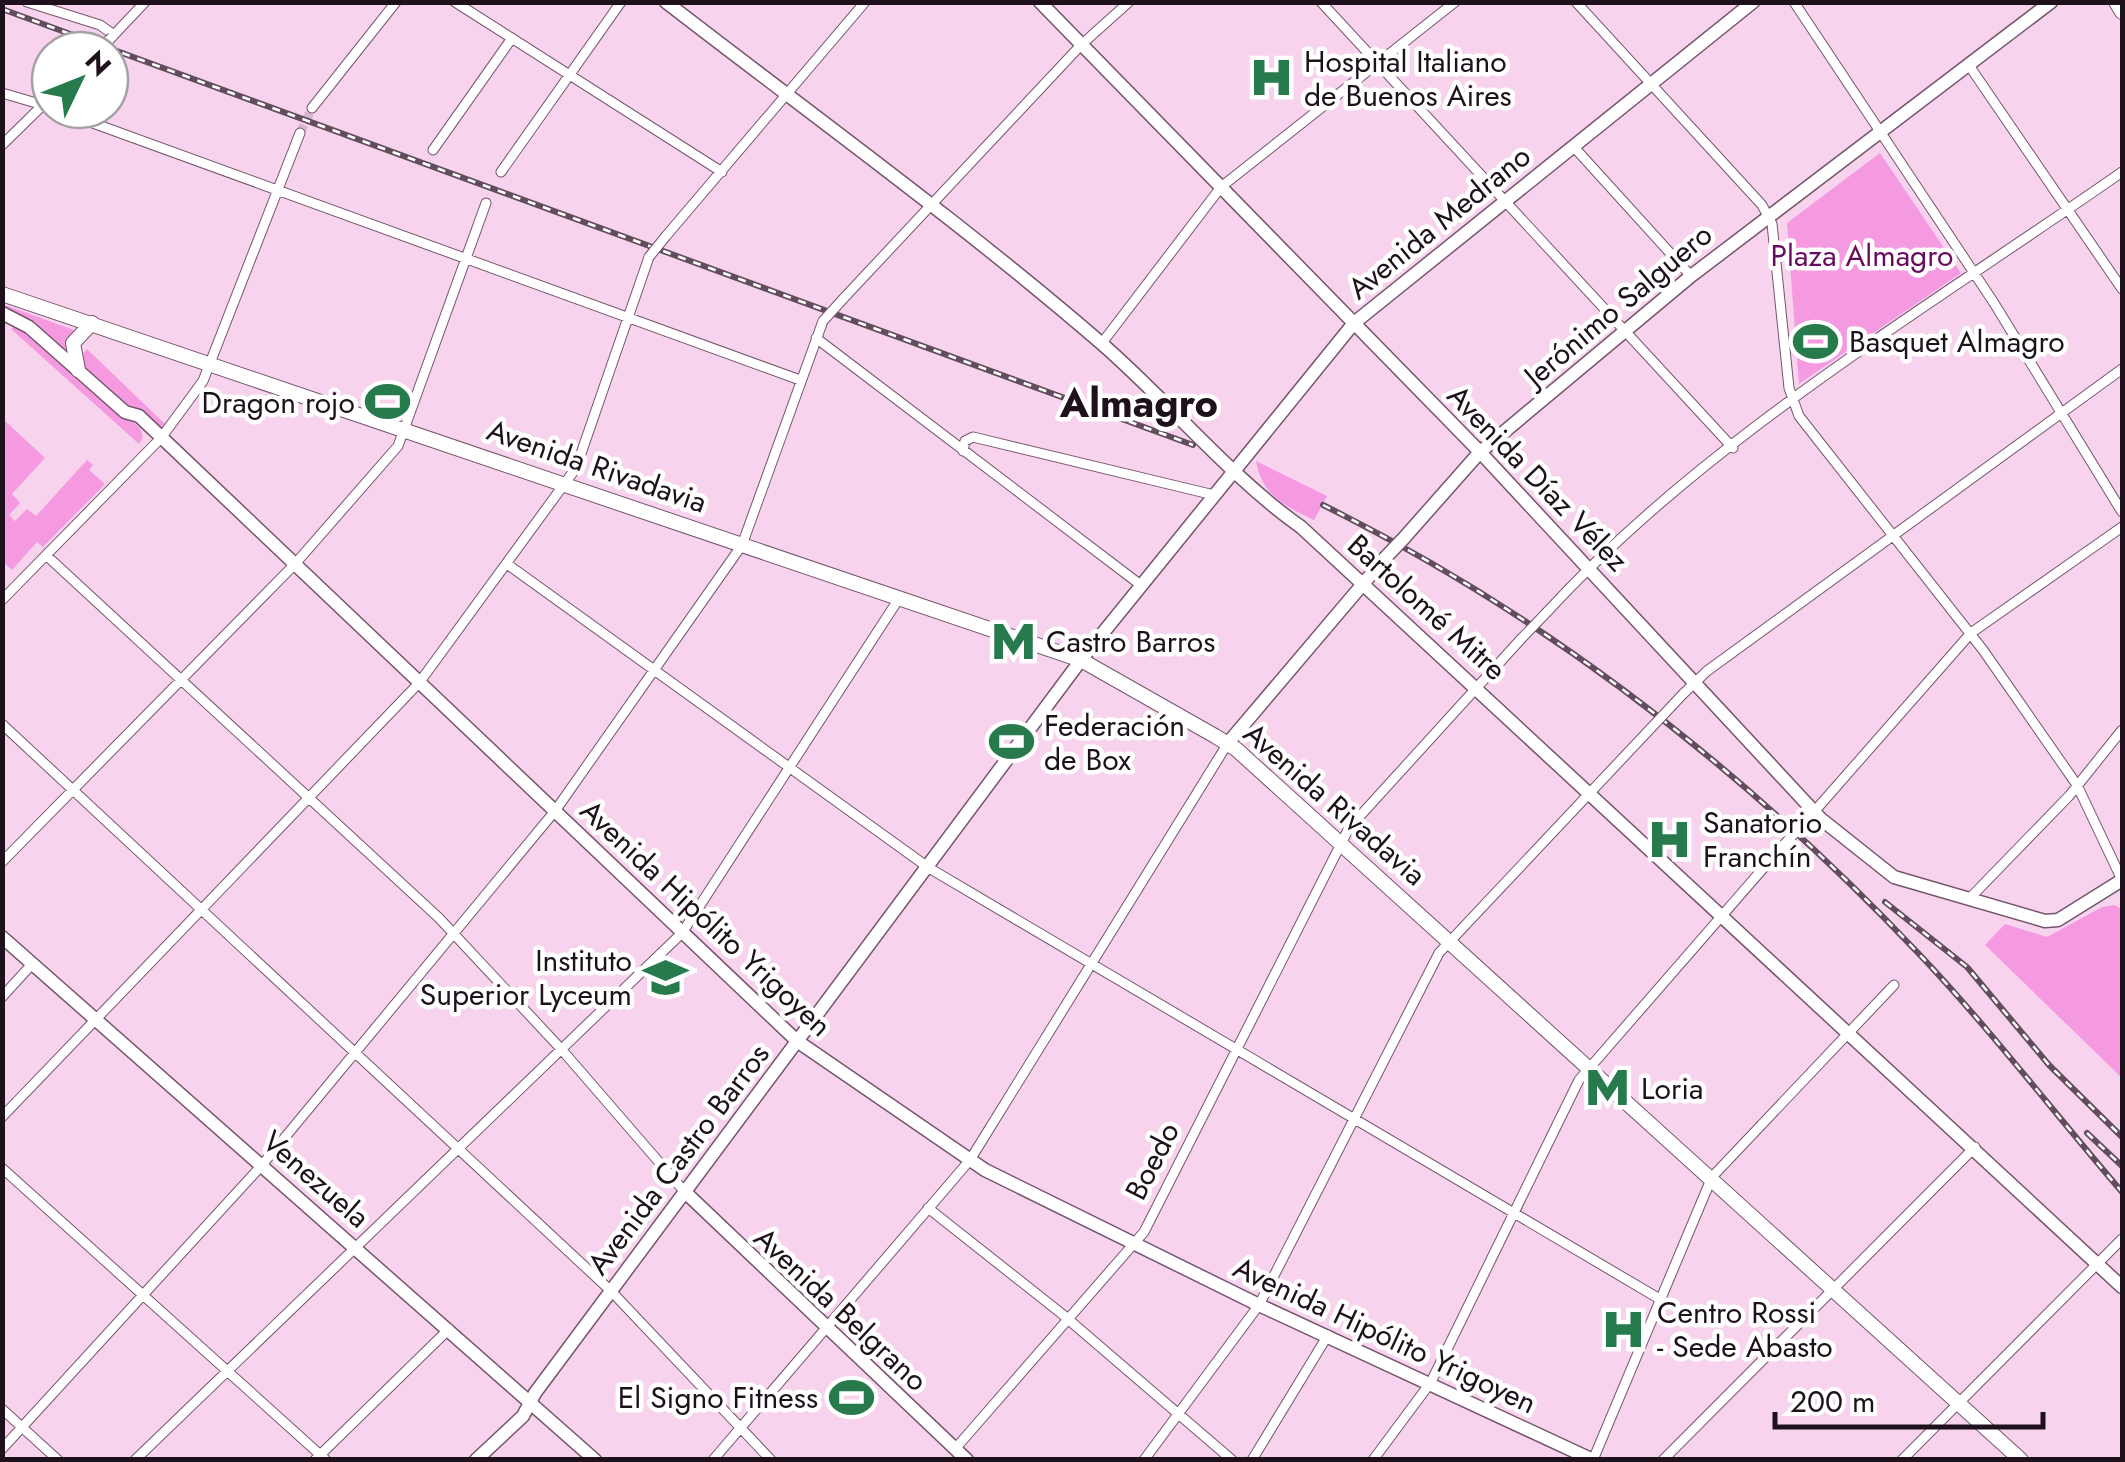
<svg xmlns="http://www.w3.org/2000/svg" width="2125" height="1462" viewBox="0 0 2125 1462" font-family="Jost,sans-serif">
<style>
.green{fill:#f59ae1}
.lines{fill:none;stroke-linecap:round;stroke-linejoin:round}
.street-tunnel{stroke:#d7b6ce;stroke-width:9;stroke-dasharray:9 4.5;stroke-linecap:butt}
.street-casing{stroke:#75556d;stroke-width:11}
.secondary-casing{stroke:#75556d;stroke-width:15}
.primary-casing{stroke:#75556d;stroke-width:16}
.street{stroke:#fff;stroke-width:9}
.secondary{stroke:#fff;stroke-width:12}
.primary{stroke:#fff;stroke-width:14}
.rail-casing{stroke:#614d5c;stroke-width:6}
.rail{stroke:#fff;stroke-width:2.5;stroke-dasharray:8;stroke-linecap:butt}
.street-bridge-casing{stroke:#75556d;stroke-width:11;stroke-linecap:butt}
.secondary-bridge-casing{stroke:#75556d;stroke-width:15;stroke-linecap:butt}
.street-bridge{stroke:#fff;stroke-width:9}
.secondary-bridge{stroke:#fff;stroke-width:12}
.labels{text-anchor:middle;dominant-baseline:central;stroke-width:9;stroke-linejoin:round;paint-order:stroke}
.poi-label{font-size:30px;fill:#1e111b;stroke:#fff;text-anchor:start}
.street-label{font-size:30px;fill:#1e111b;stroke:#fff}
.park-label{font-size:30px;fill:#6b095d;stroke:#fff}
.district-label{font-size:40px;font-weight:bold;fill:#1e111b;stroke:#fff}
</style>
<rect width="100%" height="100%" fill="#f8d3ee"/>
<!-- green -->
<path class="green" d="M1880,153l81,120 -162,111 -12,-161z
M2,304l72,26 -9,24 -62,-44z
M18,322l122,106 3,9 -4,7 -128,-115z
M87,349l78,75 -5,5 -32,-22 -47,-42 -1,-8z
M3,419l42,39 -33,36 8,9 -11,12 6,6 12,-12 9,7 51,-56 6,5 -4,5 16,14 -62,63 -6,-5 -25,28 -9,-8z
M1256,461l71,35 -13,24c-31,-15 -52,-25 -58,-59z
M2115,905l7,5v168l-137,-133 20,-21 42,13 55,-30z"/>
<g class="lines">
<!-- street-tunnel -->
<path class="street-tunnel" d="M300,133l12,-25"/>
<defs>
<path id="street" d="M27,2l73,23 14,10
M455,2l267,170
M1321,2l412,446
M1576,2l186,203 10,19 17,164 10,28 184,234 94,135 45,95
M1794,2l200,301 128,209
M112,37l33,-35
M1968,64l154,225
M2,93l48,14
M312,108l84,-106
M57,110l743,270
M2,145l48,-47
M1573,146l118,130
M433,150l79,-112
M501,172l120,-170
M666,236l199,-234
M843,299l238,-254 48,-43
M816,338l326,248
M1102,343l119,-156 234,-185
M963,451l2,-10 8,-4 241,58
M47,556l392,362 123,132 122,141
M507,564l422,304 729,430
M2,600l159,-162 42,-57 97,-248
M1547,612c160,-174 382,-305 575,-440
M1683,694l24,-23 415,-302
M2,724l609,567 160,169
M1806,821l165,-188 151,-106
M2,862l293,-298 103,-118 88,-243
M1969,899l100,-103 53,-66
M2,997l31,-34
M2,1117l417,-434 157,-215 73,-211
M2,1168l324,292
M928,1208l134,106 170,146
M2,1409l56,51
M2,1449l260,-284 293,-354 187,-266 81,-224
M955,1449l189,-217 205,-404 172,-189
M135,1460l547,-527 216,-333
M315,1460l134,-131
M713,1460l257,-300 258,-417
M1144,1460l115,-155 180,-352 212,-225
M1252,1460l76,-125
M1373,1460l58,-78 148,-302 201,-231
M1593,1460l119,-283 182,-192
M1663,1460l312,-313
M1902,1460l220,-221"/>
<path id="secondary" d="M666,2c146,113 296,221 435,341 67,58 129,134 200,184l821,760
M1040,2l440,450 341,367 73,58 151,44 13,-1 64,-40
M2,313l27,14 96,85 14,4 658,625 188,129 274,135 334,155
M1404,538l76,-86 211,-176 360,-274
M1228,743l157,-185
M2,937l593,523
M684,1191l283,269
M476,1460l47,-44 12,-23 546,-733 273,-337 399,-321"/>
<path id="primary" d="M2116,2l6,10
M2,294l1079,366 134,76 21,13 785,711
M78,370l-5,-27 19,-20"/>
</defs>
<!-- street casing -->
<use href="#street" class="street-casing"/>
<!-- secondary casing -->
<use href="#secondary" class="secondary-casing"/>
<!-- primary casing -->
<use href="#primary" class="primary-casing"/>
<!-- street -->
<use href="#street" class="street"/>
<!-- secondary -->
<use href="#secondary" class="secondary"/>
<!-- primary -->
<use href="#primary" class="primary"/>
<defs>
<path id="rail" d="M2,9l1191,436
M1323,505c226,112 424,267 597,450 71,75 135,159 202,237
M1885,902l82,65 82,98 73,72
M2087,1133l35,33"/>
</defs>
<!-- rail casing -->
<use href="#rail" class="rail-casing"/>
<!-- rail -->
<use href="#rail" class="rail"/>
<defs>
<path id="street-bridge" d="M99,50l13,-13
M649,257l17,-21
M823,321l20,-22
M1521,639l26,-27
M1651,728l32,-34
M1780,849l26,-28"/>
<path id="secondary-bridge" d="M1385,558l19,-20"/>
</defs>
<!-- street-bridge casing -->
<use href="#street-bridge" class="street-bridge-casing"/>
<!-- secondary-bridge casing -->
<use href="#secondary-bridge" class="secondary-bridge-casing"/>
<!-- street-bridge -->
<use href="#street-bridge" class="street-bridge"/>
<!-- secondary-bridge -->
<use href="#secondary-bridge" class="secondary-bridge"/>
</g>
<!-- icons -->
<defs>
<symbol id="hospital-bare" viewBox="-9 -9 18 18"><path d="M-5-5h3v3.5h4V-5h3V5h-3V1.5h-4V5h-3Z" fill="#267a4c" stroke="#fff" stroke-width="2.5" paint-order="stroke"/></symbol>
<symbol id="stadium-bare" viewBox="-9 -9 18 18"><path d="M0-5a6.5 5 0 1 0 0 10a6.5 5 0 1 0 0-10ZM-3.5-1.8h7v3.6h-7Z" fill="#267a4c" stroke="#fff" stroke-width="2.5" paint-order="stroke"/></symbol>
<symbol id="metro-bare" viewBox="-9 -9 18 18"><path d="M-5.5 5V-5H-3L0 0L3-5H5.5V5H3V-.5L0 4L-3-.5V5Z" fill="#267a4c" stroke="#fff" stroke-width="2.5" paint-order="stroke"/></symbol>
<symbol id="university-bare" viewBox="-9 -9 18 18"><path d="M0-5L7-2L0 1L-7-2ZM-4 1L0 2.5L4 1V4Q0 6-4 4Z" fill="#267a4c" stroke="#fff" stroke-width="2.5" paint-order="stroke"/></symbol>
</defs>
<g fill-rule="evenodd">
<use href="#hospital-bare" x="1240" y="46" width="63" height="63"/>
<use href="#stadium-bare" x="1784" y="310" width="63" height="63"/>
<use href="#stadium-bare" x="356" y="370" width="63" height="63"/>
<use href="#metro-bare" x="982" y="610" width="63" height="63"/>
<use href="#stadium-bare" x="980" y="710" width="63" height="63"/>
<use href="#hospital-bare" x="1638" y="808" width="63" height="63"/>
<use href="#university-bare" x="634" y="946" width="63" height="63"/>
<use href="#metro-bare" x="1576" y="1056" width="63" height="63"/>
<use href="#hospital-bare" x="1592" y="1298" width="63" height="63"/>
<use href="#stadium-bare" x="820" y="1366" width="63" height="63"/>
</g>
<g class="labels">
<!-- poi labels -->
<g class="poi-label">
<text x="1304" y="61">Hospital Italiano<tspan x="1304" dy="34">de Buenos Aires</tspan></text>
<text x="1849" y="341">Basquet Almagro</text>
<text x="355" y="402" text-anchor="end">Dragon rojo</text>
<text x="1046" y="641">Castro Barros</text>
<text x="1044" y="725">Federación<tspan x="1044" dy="34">de Box</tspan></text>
<text x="1703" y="822">Sanatorio<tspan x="1703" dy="34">Franchín</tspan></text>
<text x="632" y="960" text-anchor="end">Instituto<tspan x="632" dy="34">Superior Lyceum</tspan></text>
<text x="1641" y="1088">Loria</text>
<text x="1657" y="1312">Centro Rossi<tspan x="1657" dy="34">- Sede Abasto</tspan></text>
<text x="818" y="1397" text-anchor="end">El Signo Fitness</text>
</g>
<!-- street labels -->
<g class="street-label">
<text transform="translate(1439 222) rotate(-39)">Avenida Medrano</text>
<text transform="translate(1618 305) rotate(-40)">Jerónimo Salguero</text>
<text transform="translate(597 466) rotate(19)">Avenida Rivadavia</text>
<text transform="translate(1538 478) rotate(46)">Avenida Díaz Vélez</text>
<text transform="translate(1427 607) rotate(42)">Bartolomé Mitre</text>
<text transform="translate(1335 804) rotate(41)">Avenida Rivadavia</text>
<text transform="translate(706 918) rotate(43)">Avenida Hipólito Yrigoyen</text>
<text transform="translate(678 1159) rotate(-53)">Avenida Castro Barros</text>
<text transform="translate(1152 1161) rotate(-63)">Boedo</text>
<text transform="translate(316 1179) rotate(41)">Venezuela</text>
<text transform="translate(841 1309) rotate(43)">Avenida Belgrano</text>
<text transform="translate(1385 1335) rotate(25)">Avenida Hipólito Yrigoyen</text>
</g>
<!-- park labels -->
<g class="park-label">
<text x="1862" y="255">Plaza Almagro</text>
</g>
<!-- district labels -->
<g class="district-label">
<text x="1139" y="403">Almagro</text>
</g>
</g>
<!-- border -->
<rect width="2125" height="1462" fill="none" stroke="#1e111b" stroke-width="10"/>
<!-- north arrow -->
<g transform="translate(80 80) rotate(47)"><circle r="48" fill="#ffffff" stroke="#a5a0a4" stroke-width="2.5"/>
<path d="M0-8L18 38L0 25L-18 38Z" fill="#267a4c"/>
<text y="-15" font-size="28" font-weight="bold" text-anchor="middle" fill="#1e111b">N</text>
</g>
<!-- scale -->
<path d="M1775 1412v15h268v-15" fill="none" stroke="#1e111b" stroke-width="5"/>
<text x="1790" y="1412" font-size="30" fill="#1e111b" stroke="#ffffff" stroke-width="8" paint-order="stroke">200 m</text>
</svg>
